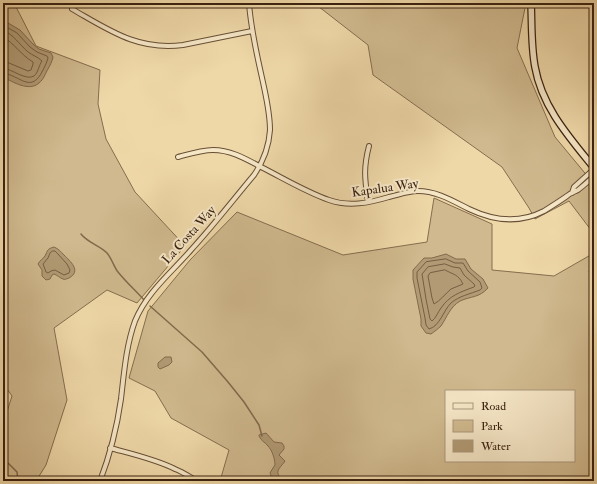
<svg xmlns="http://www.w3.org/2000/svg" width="597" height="484" viewBox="0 0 597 484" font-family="'IM FELL Double Pica',serif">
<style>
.green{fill:#d0b98e;stroke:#856d4f;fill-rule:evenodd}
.water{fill:#b19a74;stroke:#816a4c}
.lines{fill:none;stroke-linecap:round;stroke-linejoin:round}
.shore{stroke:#765e42;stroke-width:1}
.stream{stroke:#816a4c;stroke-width:1.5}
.street-casing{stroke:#674f36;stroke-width:6}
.secondary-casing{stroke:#3a2110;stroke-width:8}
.street{stroke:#f5e6c6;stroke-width:4}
.secondary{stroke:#f5e6c6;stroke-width:5.5}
.labels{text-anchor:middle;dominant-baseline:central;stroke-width:4;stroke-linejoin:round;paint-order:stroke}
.street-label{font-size:13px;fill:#3a2110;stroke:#f5e6c6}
</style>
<rect width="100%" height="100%" fill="#efd8a8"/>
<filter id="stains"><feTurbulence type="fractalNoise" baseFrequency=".005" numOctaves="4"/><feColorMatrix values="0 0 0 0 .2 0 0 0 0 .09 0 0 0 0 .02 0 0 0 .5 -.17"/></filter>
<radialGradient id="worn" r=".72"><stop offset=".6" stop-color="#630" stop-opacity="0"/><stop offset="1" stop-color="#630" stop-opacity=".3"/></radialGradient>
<!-- green -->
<path class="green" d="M3,3h11l22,43 64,24 -2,34 8,35 29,53 50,54 -48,57 -30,-13 -53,38 13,72 -21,65 -10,16h-33v-57l9,-28 -9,-13z
M314,3h212l-9,45 38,89 39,47v50l-25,-33 -34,18 -6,-11 -27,-41 -129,-92 -5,-30z
M434,198l58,26v46l62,6 40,-23v15l-5,3 5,17v186l-9,7h-365l9,-31 -58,-32 -16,-27 -26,-13 19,-67 42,-51 47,-48 106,43 84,-13zM446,391h128v70h-128z"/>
<!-- water -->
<path class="water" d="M3,20l17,10 13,14 6,5 12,4 2,4c-1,5 -3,8 -5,12 -3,5 -4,10 -9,14 -10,9 -26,-1 -36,-6z
M54,247c5,2 7,5 10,8 6,6 18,16 5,23 -3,1 -4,2 -6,1 -3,-1 -6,-4 -9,-5l-2,1 -2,4 -4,1 -4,-4v-6l-4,-6c2,-4 5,-5 7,-8 3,-6 2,-7 9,-9z
M446,254l10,5h9l6,10 12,10 5,9c-9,10 -17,8 -28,13 -10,6 -13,16 -19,25 -3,3 -6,5 -10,8l-5,-1 -5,-7v-7l-8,-40v-9l11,-12h8z
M165,357h6l1,5 -3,3 -9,4 -2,-2v-4z
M266,433l8,9 8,1 2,3v3l-5,6 6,6c-3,5 -11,10 -5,16 2,1 5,2 7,4h-12l-3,-3 -2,-5 3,-5 2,-3c0,-6 -3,-15 -7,-19 -3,-4 -7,-5 -9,-10v-1z"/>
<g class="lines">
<!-- shore -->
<path class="shore" d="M3,25l14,8 13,14 7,5 10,4 1,2c-1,4 -3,8 -5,12 -12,25 -23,5 -40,3
M3,30c11,5 16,14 25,22 4,3 10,5 14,9 -3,4 -4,12 -8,15 -8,5 -22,-7 -31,-8
M3,37c11,6 18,18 30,25v2l-2,6 -3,1 -19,-8 -6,-1
M53,251h2l2,2 10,11 3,6 -1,3 -5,2 -9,-5 -4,1 -3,2 -2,-1 -3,-8 5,-6 2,-5z
M446,259l9,4h8l5,8 12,11 2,6 -2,2c-10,4 -21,6 -29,13 -8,8 -11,23 -22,26l-3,-4 -1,-7 -8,-40v-6l9,-10z
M445,264l8,3 7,1 4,7 10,9 1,2 -1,1c-14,5 -25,9 -33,21 -3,4 -5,10 -9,13l-2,-2 -4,-20 -4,-25 6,-7z
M445,270c9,5 13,4 18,14 -4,2 -8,3 -12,5 -6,5 -11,12 -17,15l-2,-6 -4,-22 2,-3z"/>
<!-- stream -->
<path class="stream" d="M81,234c7,9 18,11 26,19 5,6 7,14 11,19 8,10 18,19 26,28
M150,306l52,46 26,30 16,20 15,23 3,11
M3,435l2,-32 1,-10v-39
M3,453l1,6 13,13 1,9"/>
<defs>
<path id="street" d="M72,9c37,21 66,42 111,36l69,-14
M178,157c11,-3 24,-7 35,-7 18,0 33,9 48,17 22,11 45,25 68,33 20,7 40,3 60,-3 9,-2 19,-6 29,-6 19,0 35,10 51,18 25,12 50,15 75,2 8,-5 16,-10 23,-15 3,-3 7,-4 11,-6 5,-4 11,-9 16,-14
M572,193l2,-6 20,-18
M368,202c-3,-22 -5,-33 1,-56
M110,448c22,6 45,11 65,21 8,3 15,8 22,12
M100,481c10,-26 17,-54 21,-82 3,-26 5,-53 14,-78 12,-29 36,-48 56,-71 22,-24 42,-50 63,-75 9,-13 15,-29 16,-45 0,-15 -3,-29 -6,-43 -6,-28 -13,-55 -15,-84"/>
<path id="secondary" d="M531,3c1,21 0,43 4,64 7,40 34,70 59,101"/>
</defs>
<!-- street casing -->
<use href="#street" class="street-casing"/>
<!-- secondary casing -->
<use href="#secondary" class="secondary-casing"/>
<!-- street -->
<use href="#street" class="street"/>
<!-- secondary -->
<use href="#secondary" class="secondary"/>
</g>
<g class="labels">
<!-- street labels -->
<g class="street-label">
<text transform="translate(385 188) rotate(-8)">Kapalua Way</text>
<text transform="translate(189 235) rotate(-48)">La Costa Way</text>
</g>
</g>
<!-- margin -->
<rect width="597" height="484" fill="none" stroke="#efd8a8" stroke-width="16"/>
<rect x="4" y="4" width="589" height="476" fill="none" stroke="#3a2110" stroke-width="2"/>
<rect x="8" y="8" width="581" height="468" fill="none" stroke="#3a2110"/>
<!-- legend -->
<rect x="445" y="390" width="130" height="72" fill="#f5e6c6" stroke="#aa977d"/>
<rect x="453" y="403" width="20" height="6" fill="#f5e6c6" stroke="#aa977d"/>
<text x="481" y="410" font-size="12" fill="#3a2110">Road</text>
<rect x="453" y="420" width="20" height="12" fill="#d0b98e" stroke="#aa977d"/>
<text x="481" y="430" font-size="12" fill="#3a2110">Park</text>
<rect x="453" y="440" width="20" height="12" fill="#b19a74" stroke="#aa977d"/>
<text x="481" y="450" font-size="12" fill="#3a2110">Water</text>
<rect width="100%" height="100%" filter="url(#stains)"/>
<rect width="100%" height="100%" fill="url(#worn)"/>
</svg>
